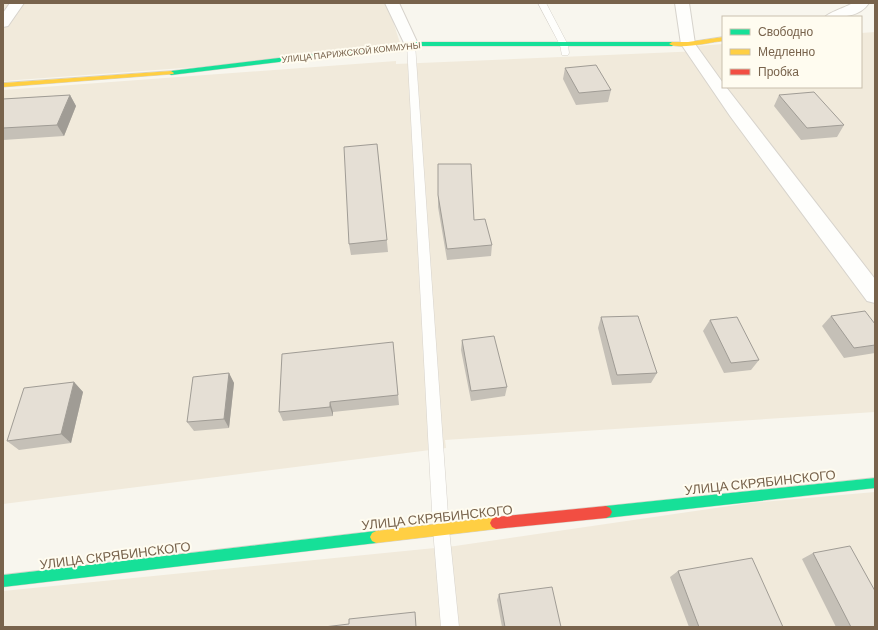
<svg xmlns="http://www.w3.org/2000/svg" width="878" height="630" viewBox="0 0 878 630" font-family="Barlow,sans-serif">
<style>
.residential{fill:#f1eadb}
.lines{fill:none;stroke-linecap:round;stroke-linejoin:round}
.lane-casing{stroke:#d7d3cc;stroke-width:1}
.street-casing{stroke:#d7d3cc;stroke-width:2}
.fast-casing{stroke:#d6d2c8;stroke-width:1}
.slow-casing{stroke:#d6d2c8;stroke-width:1}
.jam-casing{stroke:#d6d2c8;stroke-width:1}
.lane{fill:#fefefc;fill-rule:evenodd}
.street{fill:#fefefc;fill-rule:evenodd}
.fast{fill:#16e098;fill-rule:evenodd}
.slow{fill:#ffcf43;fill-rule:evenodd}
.jam{fill:#f24e42;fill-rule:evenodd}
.wall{fill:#c5c0b7}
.shaded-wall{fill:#a09c95}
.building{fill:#e5dfd5;stroke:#a09c95}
.labels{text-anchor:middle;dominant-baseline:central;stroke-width:4;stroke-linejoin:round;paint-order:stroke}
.far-street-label{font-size:9px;fill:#78634c;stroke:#fffcf0}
.near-street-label{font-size:13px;fill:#78634c;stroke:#fffcf0}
</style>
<rect width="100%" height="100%" fill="#f8f6ee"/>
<!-- residential -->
<path class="residential" d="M3,3h384l16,49 -400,29z
M875,32v380l-430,28 1,8 -443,56v-414l393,-29v3l305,-13 -4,-5 26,-2v43h138v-54z
M875,492v135h-872v-36l452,-45 295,-43z"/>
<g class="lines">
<defs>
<path id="lane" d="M538,3h8l22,42 1,8 -1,2h-6l-2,-10z
M411,41l4,3 34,485 10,98h-18l-8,-98 -26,-485z"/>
<path id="street" d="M10,3h14l-16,23 -5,1v-14z
M385,3h14l19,41 -2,3 -5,1 -5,-1z
M675,3h14l6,41 28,39v4h3l149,192v24l-8,-2 -137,-185 -49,-72z
M853,3h16c-10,15 -28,14 -44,14 3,-4 21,-10 28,-14z"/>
<path id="fast" d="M411,42h261l3,2 -3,2h-261l-240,29 -3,-2 3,-2z
M875,478v10l-269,30 -4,-2 -2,-4 2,-4 4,-2z
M376,531l4,2 2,4 -2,4 -4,2 -373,44v-12z"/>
<path id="slow" d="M723,37v4c-12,1 -44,9 -54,3l3,-2h16z
M171,71l3,2 -1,1 -170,13v-4z
M496,517l4,2 2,4 -2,4 -4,2 -120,14 -4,-2 -2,-4 2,-4 4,-2z"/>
<path id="jam" d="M606,506l4,2 2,4 -2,4 -4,2 -110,11 -4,-2 -2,-4 2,-4 4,-2z"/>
</defs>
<!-- lane casing -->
<use href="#lane" class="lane-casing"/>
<!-- street casing -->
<use href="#street" class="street-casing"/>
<!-- fast casing -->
<use href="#fast" class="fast-casing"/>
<!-- slow casing -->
<use href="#slow" class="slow-casing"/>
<!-- jam casing -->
<use href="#jam" class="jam-casing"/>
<!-- lane -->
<use href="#lane" class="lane"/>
<!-- street -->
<use href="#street" class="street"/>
<!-- fast -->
<use href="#fast" class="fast"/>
<!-- slow -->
<use href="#slow" class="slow"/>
<!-- jam -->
<use href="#jam" class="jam"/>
</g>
<!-- wall -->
<path class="wall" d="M565,68l46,22 -3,12 -32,3 -13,-26z
M70,95l6,11 -12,30 -61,4v-41z
M779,95l65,30 -7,12 -36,3 -27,-34z
M377,144l11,108 -37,3 -2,-11z
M438,164l36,56 18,25 -1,11 -44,4 -9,-53z
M831,316l44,8v29l-31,5 -22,-32z
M601,317l56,56 -6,10 -39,2 -14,-57z
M710,320l49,40 -8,10 -27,3 -21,-42z
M462,340l45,47 -2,9 -34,5 -10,-51z
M393,342l6,63 -66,7v4l-50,5 -4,-9z
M229,373l5,10 -5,45 -35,3 -7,-9z
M74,382l9,10 -12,51 -52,7 -12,-9z
M813,553l62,74h-39l-34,-68z
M678,571l105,56h-94l-19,-50z
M499,594l62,33h-59l-5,-27z"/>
<!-- shaded-wall -->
<path class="shaded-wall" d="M70,95l6,11 -12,30 -7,-11z
M229,373l5,10 -5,45 -5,-9z
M74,382l9,10 -12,51 -10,-9z
M330,402l3,10v4l-3,-9z"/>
<!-- building -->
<path class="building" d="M596,65l15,25 -32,3 -14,-25z
M814,92l30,33 -37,3 -28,-33z
M70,95l-13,30 -54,3v-29z
M377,144l10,96 -38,4 -5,-97z
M438,164h33l3,56 11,-1 7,26 -45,4 -9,-54z
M865,311l10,13v21l-21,3 -23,-32z
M638,316l19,57 -40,2 -16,-58z
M737,317l22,43 -28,3 -21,-43z
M494,336l13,51 -36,4 -9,-51z
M393,342l5,53 -68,7v5l-51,5 3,-58z
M229,373l-5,46 -37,3 6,-45z
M74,382l-13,52 -54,7 17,-53z
M850,546l25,45v36h-24l-38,-74z
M752,558l31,69h-84l-21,-56z
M552,587l9,40h-56l-6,-33z
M415,612l1,15h-92l25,-3v-5z"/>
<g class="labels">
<!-- far-street labels -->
<g class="far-street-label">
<text transform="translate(351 52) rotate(-6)">УЛИЦА ПАРИЖСКОЙ КОММУНЫ</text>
</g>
<!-- near-street labels -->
<g class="near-street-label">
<text transform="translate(760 482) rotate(-6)">УЛИЦА СКРЯБИНСКОГО</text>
<text transform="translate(437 517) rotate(-6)">УЛИЦА СКРЯБИНСКОГО</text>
<text transform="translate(115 555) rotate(-7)">УЛИЦА СКРЯБИНСКОГО</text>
</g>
</g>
<!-- border -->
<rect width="878" height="630" fill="none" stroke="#78634c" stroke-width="8"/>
<!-- legend -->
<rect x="722" y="16" width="140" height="72" fill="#fffcf0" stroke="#c9bfae"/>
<rect x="730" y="29" width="20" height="6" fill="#16e098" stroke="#c9bfae"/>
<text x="758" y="36" font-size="12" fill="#78634c">Свободно</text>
<rect x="730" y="49" width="20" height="6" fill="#ffcf43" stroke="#c9bfae"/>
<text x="758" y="56" font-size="12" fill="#78634c">Медленно</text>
<rect x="730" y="69" width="20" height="6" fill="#f24e42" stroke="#c9bfae"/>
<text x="758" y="76" font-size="12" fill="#78634c">Пробка</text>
</svg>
